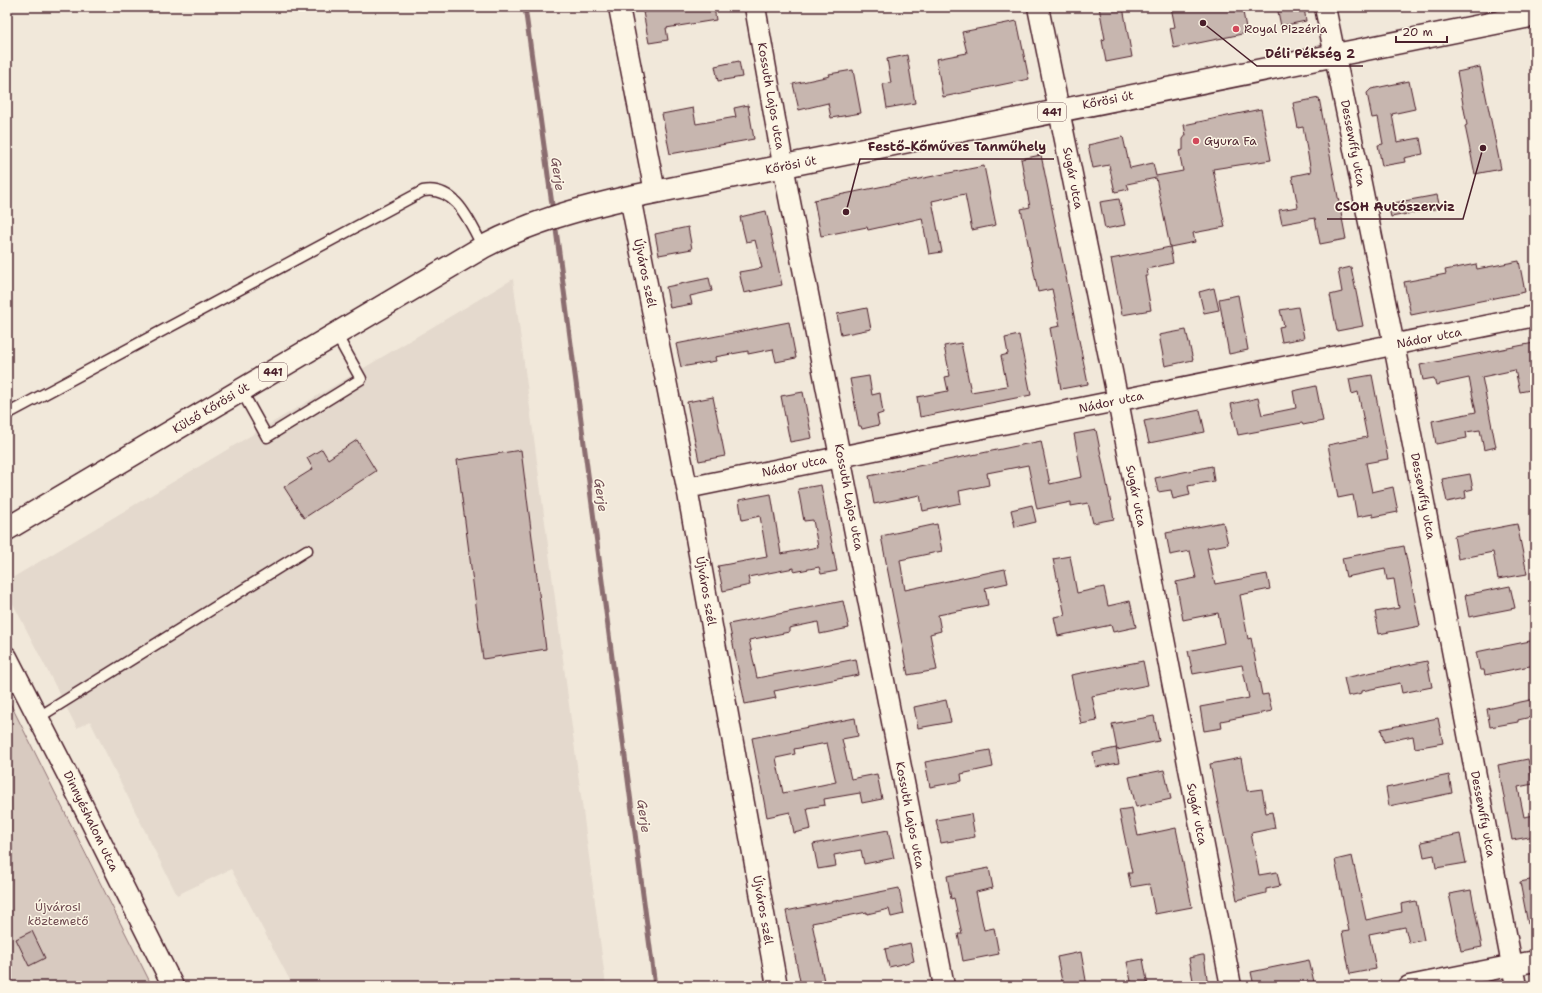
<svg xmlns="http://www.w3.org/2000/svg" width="1542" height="993" viewBox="0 0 1542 993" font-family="'Shantell Sans',sans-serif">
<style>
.built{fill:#e4d9cd}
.green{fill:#d8cac0;stroke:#917476}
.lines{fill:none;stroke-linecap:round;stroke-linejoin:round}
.stream{stroke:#8b6d6f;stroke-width:5}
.building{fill:#c7b6af;stroke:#4a1f2b;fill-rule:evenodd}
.service-casing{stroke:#4a1f2b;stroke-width:13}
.minor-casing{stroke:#4a1f2b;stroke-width:23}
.primary-casing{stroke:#4a1f2b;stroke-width:25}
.service{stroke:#fcf5e5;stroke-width:10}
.minor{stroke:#fcf5e5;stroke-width:20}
.primary{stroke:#fcf5e5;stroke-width:22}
.poi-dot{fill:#d1495b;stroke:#fcf5e5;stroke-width:1.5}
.labels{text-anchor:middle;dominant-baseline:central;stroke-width:3;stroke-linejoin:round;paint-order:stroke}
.shield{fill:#fcf5e5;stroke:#7f5f63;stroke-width:1}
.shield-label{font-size:11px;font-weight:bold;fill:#4a1f2b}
.poi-label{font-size:12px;fill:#4a1f2b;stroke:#fcf5e5;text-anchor:start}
.street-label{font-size:12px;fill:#4a1f2b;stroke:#fcf5e5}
.park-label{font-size:12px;fill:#6e4a50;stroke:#fcf5e5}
.water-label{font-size:13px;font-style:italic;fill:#704c53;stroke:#fcf5e5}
.leader{fill:none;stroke:#4a1f2b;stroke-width:1.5}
.callout-dot{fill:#4a1f2b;stroke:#fcf5e5;stroke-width:1.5}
.callout-label{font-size:13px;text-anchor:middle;font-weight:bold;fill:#4a1f2b;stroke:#fcf5e5;stroke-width:3;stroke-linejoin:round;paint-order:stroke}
</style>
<rect width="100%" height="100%" fill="#f1e8da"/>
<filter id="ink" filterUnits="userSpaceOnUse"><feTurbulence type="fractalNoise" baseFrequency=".025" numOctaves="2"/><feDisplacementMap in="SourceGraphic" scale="8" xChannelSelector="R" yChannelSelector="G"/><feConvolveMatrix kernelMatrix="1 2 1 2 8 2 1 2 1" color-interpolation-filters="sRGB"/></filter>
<g filter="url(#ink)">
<!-- built -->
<path class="built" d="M513,279l93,707h-313l-62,-117 -54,26 -87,-174 -13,7 -70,-136v-11z"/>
<!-- green -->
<path class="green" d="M7,697l145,289h-145z"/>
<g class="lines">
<!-- stream -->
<path class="stream" d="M525,7l28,205
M555,222l100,764"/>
</g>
<!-- building -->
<path class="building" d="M676,7h38l2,13 -50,8 2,12 -19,3 -6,-31z
M1099,7h24l9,50 -26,5 -4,-22 3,-1z
M1171,7h71l5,26 -73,15 -4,-20 5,-1z
M1277,7h27l2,14 -25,5z
M1017,21l12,58 -86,18 -7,-38 31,-6 -5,-21z
M907,55l8,48 -28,5 -4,-24 8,-1 -4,-24z
M739,61l3,16 -24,4 -3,-15z
M1480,67l21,102 -26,5 -10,-48 2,-1 -10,-53z
M853,70l8,43 -30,5 -3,-15 -29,7 -6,-26 37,-8 -1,-2z
M1409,81l6,28 -23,5 5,28 23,-4 3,16 -19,4 1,4 -23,4 -4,-21 5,-1 -5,-27 -6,1 -5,-25 4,-4z
M1319,98l27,141 -26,5 -5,-26 -33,6 -3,-14 19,-3 -6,-31 19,-4 -8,-45 -5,1 -5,-25z
M748,105l6,34 -84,15 -8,-40 31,-6 3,16 40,-7 -2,-9z
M1261,109l10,51 -58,9 12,58 -32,6 2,9 -25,5 -14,-69 -29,6 2,5 -14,3 -6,-27 -16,3 -5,-23 35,-8 7,31 23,-5 3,13 27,-5 -4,-20 4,-1v-11l3,-4 -2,-10z
M1041,155l47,229 -27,5 -11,-61 10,-2 -8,-37 -14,3 -17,-83 9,-2 -9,-48z
M984,166l12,59 -24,5 -7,-36 -33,7 10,51 -13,2 -7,-36 -54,12 -1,-3 -46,9 -7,-36z
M1437,195l3,13 -49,9 -3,-13z
M1119,199l6,26 -20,4 -5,-27z
M766,211l16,74 -38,8 -5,-21 23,-4 -7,-28 -9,2 -6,-25z
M688,227l4,22 -33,6 -4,-21z
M1170,247l3,16 -26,6 1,7h-3l6,34 -29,5 -11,-56z
M1519,261l6,31 -114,23 -7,-33 42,-8 -1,-4 31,-6 1,5z
M1351,267l12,59 -26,5 -7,-36 12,-3 -4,-22z
M709,278l3,13 -22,5 2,8 -22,4 -4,-21z
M1214,288l5,22 -15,3 -5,-21z
M1238,295l10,55 -19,4 -10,-55z
M1298,307l6,31 -22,4 -3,-15 5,-1 -4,-16z
M867,308l4,21 -30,6 -4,-21z
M789,322l7,36 -20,4 -3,-13 -25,5v-3l-33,6 1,4 -35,6 -5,-23z
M1186,330l7,30 -28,6 -6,-31z
M1019,335l12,60 -111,22 -3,-20 31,-6 -3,-14 5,-1 -6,-30 17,-3 10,49 36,-6 -6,-30 7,-2 -3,-16z
M1534,343l1,7v39l-15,3 -5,-22 -33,7 14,70 -12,3 -4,-20 -14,2 1,6 -31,6 -4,-23 44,-9 -7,-34 -33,7 -2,-7 -11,2 -3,-15z
M1372,375l16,84 -22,4 6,29 21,-5 5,25 -25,5v-3l-16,3 -4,-22 -15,3 -10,-53 39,-8 -9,-45 -6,2 -3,-15z
M869,376l3,19 8,-2 3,20 -6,2 2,10 -17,4 -1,-3h-2l-9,-47z
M1316,386l7,35 -20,4 -1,-2 -64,12 -7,-31 27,-6 4,17 34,-7 -3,-17z
M803,392l9,46 -22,4 -9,-46z
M713,397l12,59 -26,5 -12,-59z
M1200,410l5,22 -56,11 -5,-22z
M1096,430l18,89 -21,4 -5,-20 -17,3v-4l-34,7 -9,-44 -41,8 2,12 -30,6 2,12 -38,8 -3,-16 -46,9 -5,-28 172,-35 9,43 32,-7 -8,-43z
M357,440l19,31 -72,47 -20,-31 29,-18 -6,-11 15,-9 6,10z
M521,450l25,199 -63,10 -26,-199z
M1212,466l2,15 -26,5 2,9 -17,4 -2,-9 -13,2 -3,-14z
M1470,474l3,15 -8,2 1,7 -19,4 -5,-23z
M821,485l16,86 -16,3 -2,-7 -25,5v-4l-46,9 2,8 -27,6 -5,-25 49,-9 -7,-41 -18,4 -3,-20 32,-6 10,60 37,-7 -5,-27 -9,1 -6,-32z
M1032,505l4,17 -21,5 -4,-17z
M1223,522l5,22 -21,4 8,36 52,-10 3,15 -30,6 8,44 3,-1 11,57 6,-1 4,17 -51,10 1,7 -18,3 -4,-24 49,-9 -7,-33 -49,9 -5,-23 36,-8 -6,-30 -35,7 -7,-38 20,-4 -6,-27 -20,4 -4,-22z
M937,524l5,27 -42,9 5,30 100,-21 3,14 -23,5 3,17 -50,10 3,16 -11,3 7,36 -29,5 -27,-139z
M1517,524l10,50 -29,5 -5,-27 -35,7 -4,-23z
M1404,546l16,80 -41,8 -4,-22 24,-4 -5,-29 -7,1 -2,-11 -39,8 -4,-19z
M1070,556l7,37 27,-6 4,19 22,-5 6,26 -23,5 -2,-7 -53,11 -4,-19 11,-2 -12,-56z
M1510,586l5,22 -46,9 -4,-22z
M843,601l6,27 -29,6 -2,-12 -29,6v4l-40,8 8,38 99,-19 3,16 -85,16 2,7 -31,6 -16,-80z
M1535,640v25l-50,10 -1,-5h-4l-4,-18z
M1143,661l5,24 -56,11 5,25 -16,3 -10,-49z
M1427,661l5,26 -30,6 -2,-10 -38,8v2l-14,3 -4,-18z
M1535,699v17l-17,4v2l-28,5 -3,-18z
M946,700l5,22 -33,6 -4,-21z
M1154,716l5,25 -42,9 -5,-26z
M855,718l3,18 -16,3 9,40 26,-5 5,25 -20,4 -2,-10 -36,6 1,6 -18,3 4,21 -17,4 -4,-21 -23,5 -15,-79zM827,743l9,39 -53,11 -7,-35 19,-4 -1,-5z
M1438,718l5,25 -28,5 -2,-12 -29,6 -3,-13z
M1116,748l3,15 -23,4 -3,-14z
M990,750l3,17 -32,7 1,7 -32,6 -5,-25z
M1241,758l6,33 15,-2 4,24 6,-1 3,16 -24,5 8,42 18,-3 3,14 -14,3v4l-29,7 -27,-136z
M1528,759l5,25 -15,3 6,30 11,-2v21l-23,4 -14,-75z
M1164,770l7,29 -35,8 -7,-30z
M1449,775l3,18 -63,13 -3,-18z
M1132,808l6,28 38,-8 16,79 -37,7 -6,-30 -18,3 -3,-14h4l-13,-63z
M971,814l4,23 -34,6 -5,-23z
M888,830l6,28 -30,6 -3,-14 -27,5 2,11 -18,3 -5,-25z
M1460,834l6,29 -30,5 -2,-13 -10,2 -3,-15z
M1352,856l14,64 36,-8 -1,-8 15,-3 8,39 -15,3 -4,-16 -36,7 7,35 -26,5 -8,-42 7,-1 -14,-71z
M989,868l4,20 -17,4 8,38 10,-2 5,26 -36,7 -5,-27h4l-8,-36 -3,1 -4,-23z
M1535,879v44l-7,1 -8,-42z
M899,888l5,26 -13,3 -2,-8 -22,5v-2l-55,11 13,63h-24l-15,-75z
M1471,890l11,57 -21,4 -12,-57z
M32,931l13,27 -16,8 -13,-27z
M910,943l4,18 -25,6 -4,-18z
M1081,952l6,34h-24l-6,-29z
M1202,955h2l4,31h-14l-5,-28z
M1143,959l5,27h-16l-5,-24z
M1309,960l5,22 -21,4h-39l-3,-14z"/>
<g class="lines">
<defs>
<path id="service" d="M241,390l26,47 94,-58 -25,-45
M7,414l416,-223c33,-6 47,32 60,56
M39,717l268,-167"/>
<path id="minor" d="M619,7l36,185
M755,7l33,185 156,794
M1038,7l80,394 113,585
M1325,7l69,338 122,641
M630,197l57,291 90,498
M687,488l848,-172
M7,657l60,117 106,212
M1409,986l126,-25"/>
<path id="primary" d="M7,529l476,-282c47,-25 95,-38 147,-50l905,-182"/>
</defs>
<!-- service casing -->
<use href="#service" class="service-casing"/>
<!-- minor casing -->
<use href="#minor" class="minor-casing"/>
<!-- primary casing -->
<use href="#primary" class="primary-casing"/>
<!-- service -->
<use href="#service" class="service"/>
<!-- minor -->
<use href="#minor" class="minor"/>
<!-- primary -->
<use href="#primary" class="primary"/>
</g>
</g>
<!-- markers -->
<g class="poi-dot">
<circle cx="1236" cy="29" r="4"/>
<circle cx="1196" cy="141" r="4"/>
</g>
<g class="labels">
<!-- shield labels -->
<g class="shield">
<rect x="1038" y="103" width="28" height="18" rx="3"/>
<rect x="259" y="363" width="28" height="18" rx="3"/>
</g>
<g class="shield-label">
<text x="1052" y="112">441</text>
<text x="273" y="372">441</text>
</g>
<!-- poi labels -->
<g class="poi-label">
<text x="1244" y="29">Royal Pizzéria</text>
<text x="1204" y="141">Gyura Fa</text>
</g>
<!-- street labels -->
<g class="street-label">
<text transform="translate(771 96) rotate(80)">Kossuth Lajos utca</text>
<text transform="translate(1108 100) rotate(-11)">Kőrösi út</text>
<text transform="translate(1353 143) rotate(79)">Dessewffy utca</text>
<text transform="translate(791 165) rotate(-11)">Kőrösi út</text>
<text transform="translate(1073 178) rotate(79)">Sugár utca</text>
<text transform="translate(645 273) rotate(78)">Újváros szél</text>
<text transform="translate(1429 338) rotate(-11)">Nádor utca</text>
<text transform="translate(1111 402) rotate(-12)">Nádor utca</text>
<text transform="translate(211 408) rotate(-31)">Külső Kőrösi út</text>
<text transform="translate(794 466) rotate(-12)">Nádor utca</text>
<text transform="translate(1136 496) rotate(79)">Sugár utca</text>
<text transform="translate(1423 496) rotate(79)">Dessewffy utca</text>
<text transform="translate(849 497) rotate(79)">Kossuth Lajos utca</text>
<text transform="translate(706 591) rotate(80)">Újváros szél</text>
<text transform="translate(1197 814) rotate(79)">Sugár utca</text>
<text transform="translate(1483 814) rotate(79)">Dessewffy utca</text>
<text transform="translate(910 815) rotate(79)">Kossuth Lajos utca</text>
<text transform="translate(91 821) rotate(64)">Dinnyéshalom utca</text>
<text transform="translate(763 910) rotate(80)">Újváros szél</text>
</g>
<!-- park labels -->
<g class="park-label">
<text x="58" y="907">Újvárosi<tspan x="58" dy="14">köztemető</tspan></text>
</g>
<!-- water labels -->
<g class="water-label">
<text transform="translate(558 174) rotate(82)">Gerje</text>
<text transform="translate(601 495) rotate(82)">Gerje</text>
<text transform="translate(644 816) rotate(82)">Gerje</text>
</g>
</g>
<!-- callouts -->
<path class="leader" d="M1203 23L1257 66H1363M846 212L860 159H1054M1483 148L1463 219H1327"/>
<g class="callout-dot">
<circle cx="1203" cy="23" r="4"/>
<circle cx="846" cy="212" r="4"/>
<circle cx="1483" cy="148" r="4"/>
</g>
<g class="callout-label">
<text x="1310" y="58">Déli Pékség 2</text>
<text x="957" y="151">Festő-Kőműves Tanműhely</text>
<text x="1395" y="211">CSOH Autószerviz</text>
</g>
<!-- margin -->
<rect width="1542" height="993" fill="none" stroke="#fcf5e5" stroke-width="24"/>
<rect x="12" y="12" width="1518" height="969" fill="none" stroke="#4a1f2b" stroke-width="1.5" filter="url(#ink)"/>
<!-- scale -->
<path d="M1396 36v6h51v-6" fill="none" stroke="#4a1f2b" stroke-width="2"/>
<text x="1402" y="36" font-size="12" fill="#4a1f2b" stroke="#fcf5e5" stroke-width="3" paint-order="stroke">20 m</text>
</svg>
